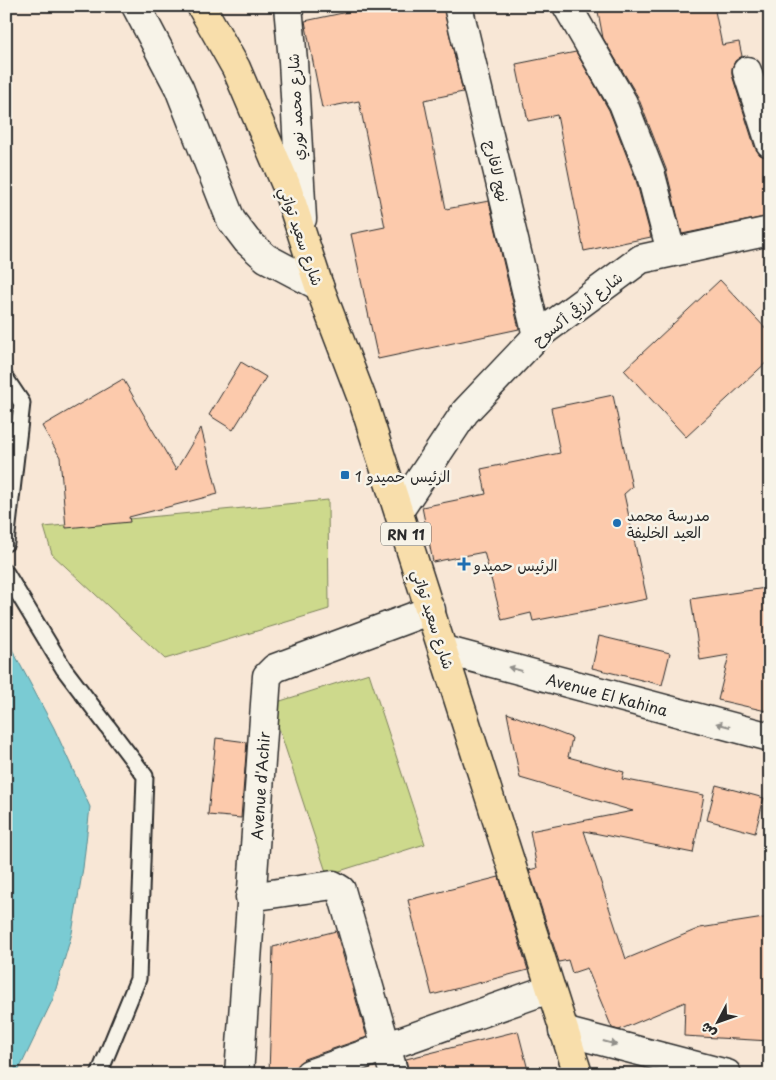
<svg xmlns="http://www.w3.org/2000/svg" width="776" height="1080" viewBox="0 0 776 1080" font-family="'Playpen Sans','Playpen Sans Arabic',sans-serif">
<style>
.green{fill:#cdd98c;stroke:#7c825c}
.water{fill:#7acbd3;stroke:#5a8b90}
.building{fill:#fccaac;stroke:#2b2b2b}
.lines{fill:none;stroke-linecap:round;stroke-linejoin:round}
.service-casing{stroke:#2b2b2b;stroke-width:19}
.minor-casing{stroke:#2b2b2b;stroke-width:31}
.tertiary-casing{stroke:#2b2b2b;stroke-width:31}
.primary-casing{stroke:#2b2b2b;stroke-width:31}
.service{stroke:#f7f3e8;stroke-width:15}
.minor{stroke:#f7f3e8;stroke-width:28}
.tertiary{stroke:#f7f3e8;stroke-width:28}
.primary{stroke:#f8deab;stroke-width:28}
.oneway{fill:#918f8a}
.poi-dot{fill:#1f6fb2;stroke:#f7f3e8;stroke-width:2}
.labels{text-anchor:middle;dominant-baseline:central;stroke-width:5;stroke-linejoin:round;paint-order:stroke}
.shield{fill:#f7f3e8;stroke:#686764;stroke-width:1}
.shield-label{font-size:14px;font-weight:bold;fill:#2b2b2b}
.street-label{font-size:15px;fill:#2b2b2b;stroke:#f7f3e8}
.poi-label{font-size:15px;fill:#2b2b2b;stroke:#f7f3e8;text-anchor:start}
</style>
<rect width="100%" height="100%" fill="#f8e7d6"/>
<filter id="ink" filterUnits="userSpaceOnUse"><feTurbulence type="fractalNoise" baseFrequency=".02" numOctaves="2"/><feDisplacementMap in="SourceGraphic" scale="10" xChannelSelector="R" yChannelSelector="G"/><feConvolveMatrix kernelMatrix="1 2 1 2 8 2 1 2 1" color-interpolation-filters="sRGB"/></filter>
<g filter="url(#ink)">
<!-- green -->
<path class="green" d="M328,500l1,109 -164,50 -113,-105 -8,-27z
M369,673l56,171 -98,31 -56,-171z"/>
<!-- water -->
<path class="water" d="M6,638l48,90 36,79 -7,61 -11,65 -19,66 -36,75h-11z"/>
<!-- building -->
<path class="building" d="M351,6h92l20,86 -39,8 22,109 43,-8 30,128 -141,30 -27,-125 34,-7 -26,-126 -37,7 -17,-87 47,-10z
M597,6h117l8,39 17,-3 3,14 -7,5 -3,7v7l23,73 5,7 8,3 2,58 -88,18 -16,-65 -28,-72 -35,-59z
M576,52l33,58 27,70 15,57 -67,14 -27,-136 -29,6 -12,-57z
M720,280l50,53v26l-84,78 -62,-67z
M241,362l25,15 -33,53 -24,-15z
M123,379l53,91 25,-42 17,66 -89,23 1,5 -64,6 -6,-71 -18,-31z
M613,395l19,92 -8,7 23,105 -114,22 -2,-8 -29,7 -18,-68 -51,10 -11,-55 64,-13 -5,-25 79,-16 -9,-45z
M766,588l4,23v85l-4,15 -48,-11 11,-45 -29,5 -9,-61z
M599,636l71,17 -8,32 -70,-17z
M507,713l65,25 -4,19 56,15 -2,7 82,16 -11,58 -109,-22 42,128 74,-31 70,-11v124l-86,-5 1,-34 -66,28 -7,-2 -25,-60 -15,5 -4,-13 -9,2 -30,-92 8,-2 -7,-37 103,-20 -113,-33z
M216,738l31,4 -6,76 -33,-3z
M716,785l48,13 -9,35 -48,-13z
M499,877l29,93 -96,25 -24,-95z
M336,931l31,106 -63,22 -9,8 -18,7h-8l4,-127z
M518,1031l11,43h-120l-3,-15z"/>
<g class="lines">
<defs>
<path id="service" d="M6,379l16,24 -16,140
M6,573l58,96 81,107 -7,203 -39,95"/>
<g id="minor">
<path d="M136,6l43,82 52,132 16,21 19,17 53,28"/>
<path d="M288,6l5,55 9,158"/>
<path d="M458,6l79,330"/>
<path d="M567,6l56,97 28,72 20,77"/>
<path d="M747,71l23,72"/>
<path d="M399,511l66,-99 72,-76 104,-77 129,-28"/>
<path id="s1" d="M444,650l326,87"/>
<path d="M250,897l83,-12 8,5 53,184"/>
<path id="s2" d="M239,1074l28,-398 8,-8 156,-58"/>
<path d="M309,1074l240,-85"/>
</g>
<path id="tertiary" d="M563,1031l164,43"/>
<path id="primary" d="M201,6l35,62 50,117 33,101 45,118 214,670"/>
</defs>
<!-- service casing -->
<use href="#service" class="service-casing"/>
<!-- minor casing -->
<use href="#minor" class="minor-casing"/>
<!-- tertiary casing -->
<use href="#tertiary" class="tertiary-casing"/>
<!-- primary casing -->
<use href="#primary" class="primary-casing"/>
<!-- service -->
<use href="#service" class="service"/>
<!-- minor -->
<use href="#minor" class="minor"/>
<!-- tertiary -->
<use href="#tertiary" class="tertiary"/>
<!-- primary -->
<use href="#primary" class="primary"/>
</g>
<!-- one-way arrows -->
<defs><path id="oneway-solid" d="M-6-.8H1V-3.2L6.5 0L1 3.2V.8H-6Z" transform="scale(1.25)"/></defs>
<g class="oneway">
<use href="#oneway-solid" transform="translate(515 669) rotate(-165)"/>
<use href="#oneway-solid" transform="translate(723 725) rotate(-165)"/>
<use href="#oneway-solid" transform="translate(610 1043) rotate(15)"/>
</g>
</g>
<!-- markers -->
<g class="poi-dot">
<rect x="340" y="470" width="10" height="10" rx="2.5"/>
<circle cx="617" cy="523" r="5"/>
<path d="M461.5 556.5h5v5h5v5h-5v5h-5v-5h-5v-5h5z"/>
</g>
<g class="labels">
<!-- shield labels -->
<rect class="shield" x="381" y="522.5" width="50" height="23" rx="4"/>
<g class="shield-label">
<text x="406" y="534">RN 11</text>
</g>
<!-- street labels -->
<g class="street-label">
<text transform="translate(295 107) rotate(-93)">شارع محمد نوري</text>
<text transform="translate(498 171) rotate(77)">نهج لافارج</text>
<text transform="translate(302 236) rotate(71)">شارع سعيد تواتي</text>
<text transform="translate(577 308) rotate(-38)">شارع أرزقي أكسوح</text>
<text transform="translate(434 619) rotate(72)">شارع سعيد تواتي</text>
<text stroke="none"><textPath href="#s1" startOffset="169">Avenue El Kahina</textPath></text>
<text stroke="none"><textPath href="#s2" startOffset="289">Avenue d'Achir</textPath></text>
</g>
<!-- poi labels -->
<g class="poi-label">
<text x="355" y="475">الرئيس حميدو 1</text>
<text x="627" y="514">مدرسة محمد<tspan x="627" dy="17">العيد الخليفة</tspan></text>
<text x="474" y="564">الرئيس حميدو</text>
</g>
</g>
<!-- margin -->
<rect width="776" height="1080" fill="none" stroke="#f7f3e8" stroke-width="25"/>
<rect x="12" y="12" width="751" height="1055" fill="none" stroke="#2b2b2b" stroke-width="2" filter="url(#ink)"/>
<!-- north arrow -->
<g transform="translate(718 1022) rotate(229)" stroke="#f7f3e8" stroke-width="4" paint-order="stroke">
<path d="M0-4L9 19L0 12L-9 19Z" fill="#2b2b2b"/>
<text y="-8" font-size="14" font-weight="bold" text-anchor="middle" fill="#2b2b2b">ش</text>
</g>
</svg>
